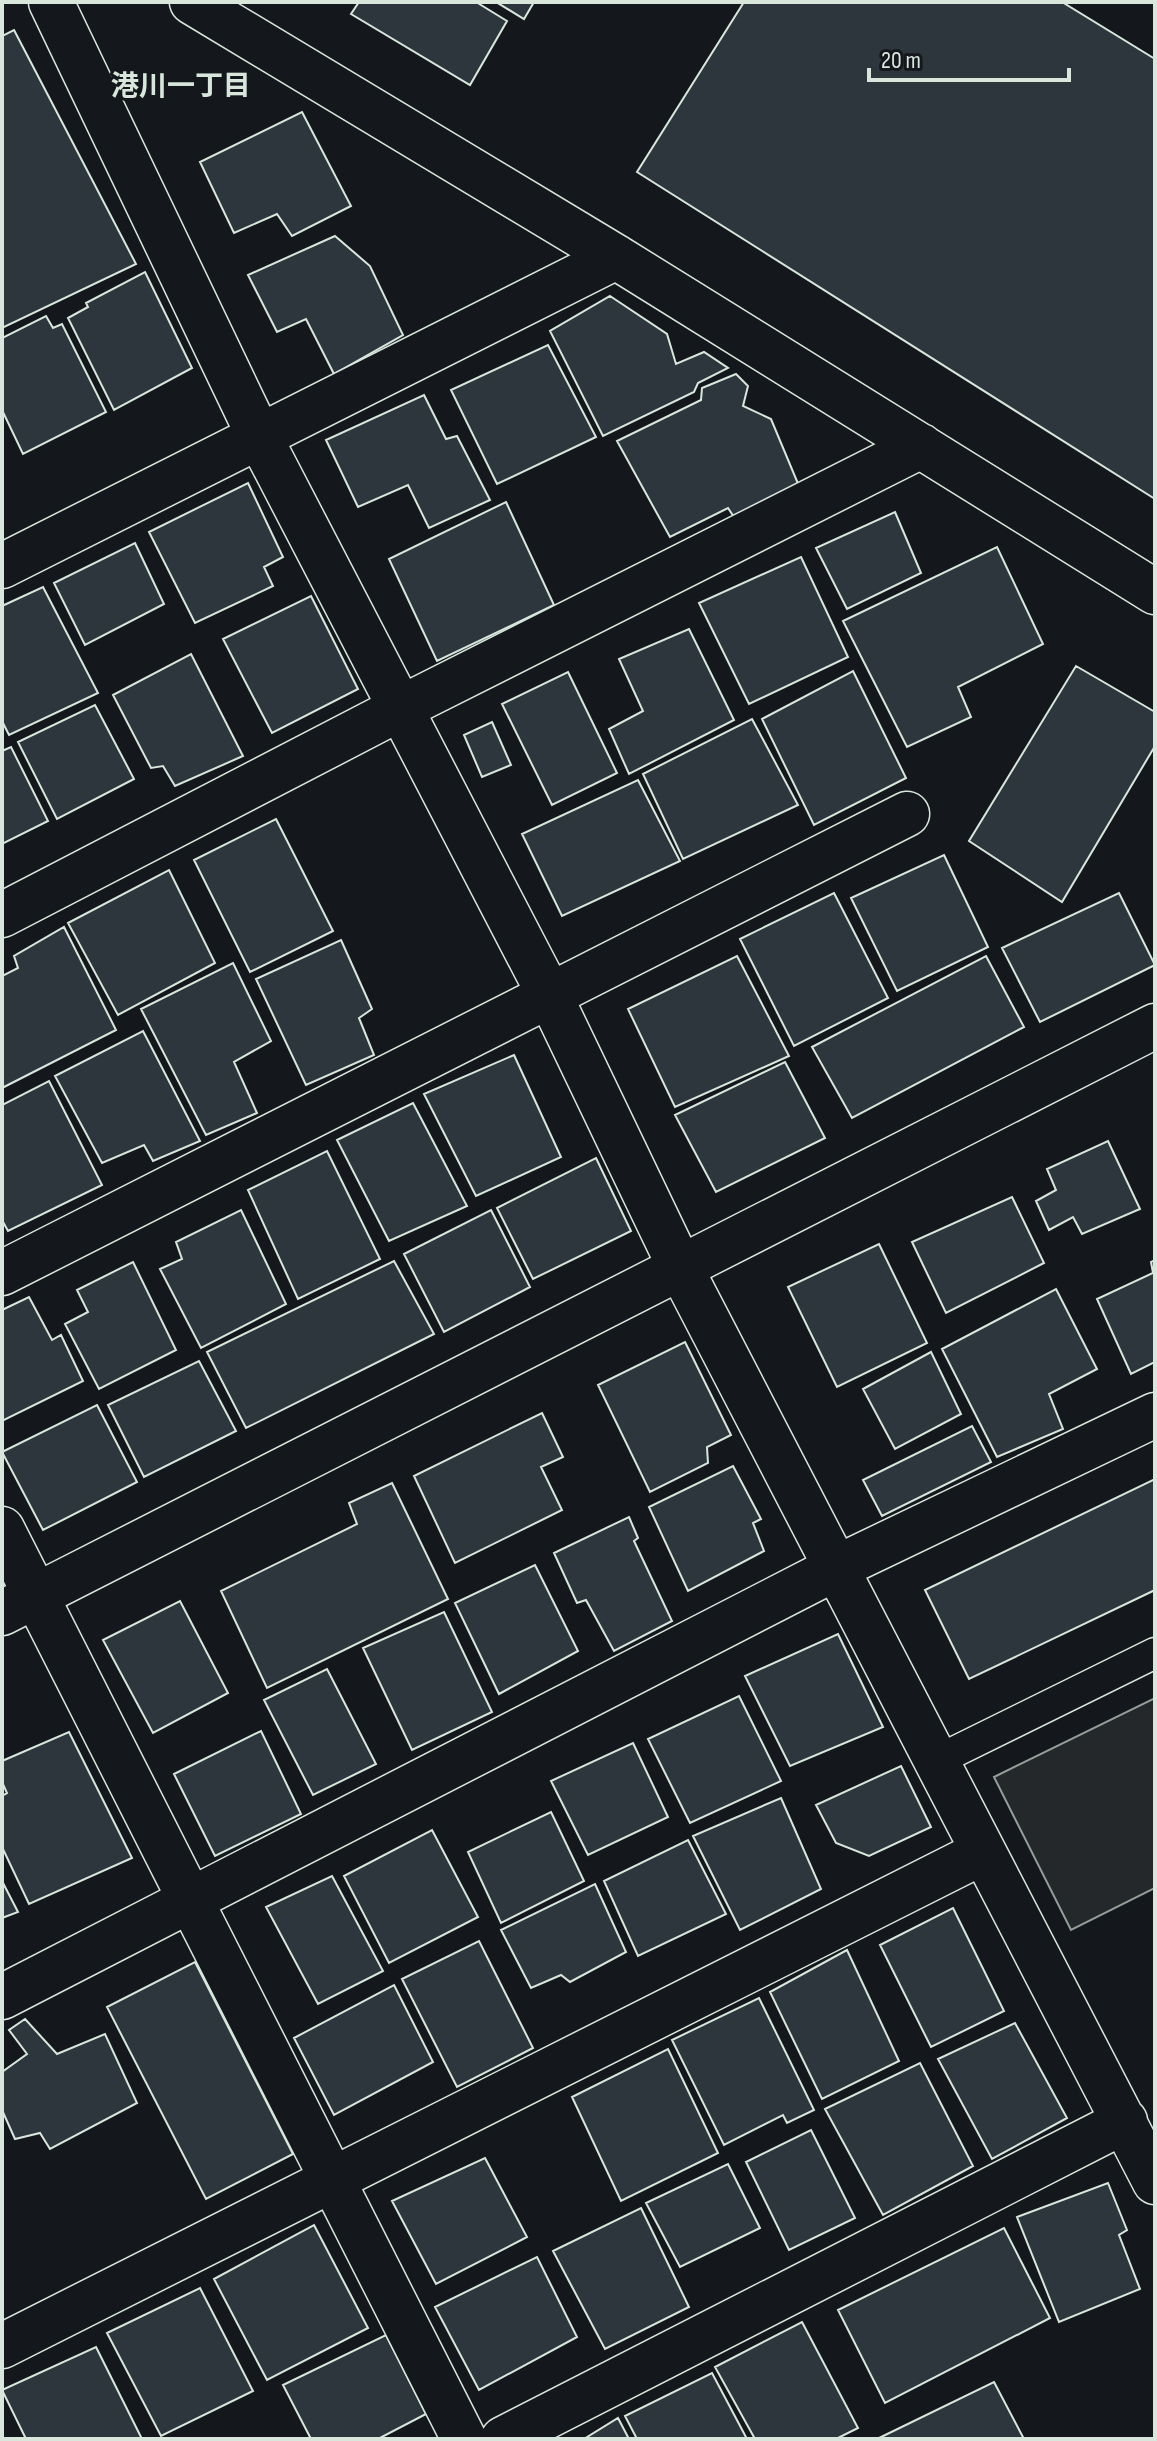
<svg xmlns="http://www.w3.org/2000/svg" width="1157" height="2441" viewBox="0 0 1157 2441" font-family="'Sofia Sans Condensed','Noto Sans JP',sans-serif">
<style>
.parking{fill:#24282b;stroke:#939e99;stroke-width:2}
.building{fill:#2c363c;stroke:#d8e6dc;stroke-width:2}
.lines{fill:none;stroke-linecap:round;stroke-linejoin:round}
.lane-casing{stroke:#d8e6dc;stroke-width:33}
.street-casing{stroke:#d8e6dc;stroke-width:47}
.secondary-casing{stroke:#d8e6dc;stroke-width:47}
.lane{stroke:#14181c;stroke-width:30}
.street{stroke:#14181c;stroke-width:44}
.secondary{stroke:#14181c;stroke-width:44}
.labels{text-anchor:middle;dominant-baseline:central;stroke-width:6;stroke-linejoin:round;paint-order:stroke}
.neighbourhood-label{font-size:28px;font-weight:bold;fill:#d8e6dc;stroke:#14181c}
</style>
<rect width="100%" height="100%" fill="#14181c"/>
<!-- parking -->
<path class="parking" d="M1155,1698v190l-84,42 -77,-153z"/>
<!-- building -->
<path class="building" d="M359,2h117l31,19 -37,64 -119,-71z
M496,2h38l-10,17z
M744,2h318l93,57v440l-518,-327z
M14,30l122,234 -134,64v-292z
M302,112l49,94 -59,30 -15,-22 -43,19 -34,-71z
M335,236l35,30 33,69 -69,39 -28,-55 -29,13 -29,-57z
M145,272l47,96 -78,42 -46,-92 20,-11 -2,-4z
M610,296l57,38 9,30 28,-12 24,16 -30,15 -4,9 -91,44 -53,-105z
M46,316l7,12 9,-4 44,88 -83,42 -21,-44v-72z
M548,345l48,92 -99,47 -46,-94z
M736,374l12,12 -5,20 28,13 28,67 -65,31 -6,-9 -58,29 -53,-96 84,-41 1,-12z
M424,395l22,44 11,-3 33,64 -61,28 -21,-43 -50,22 -32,-67z
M248,483l35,74 -19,10 9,19 -78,37 -46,-91z
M506,502l48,103 -117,56 -48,-102z
M895,512l26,61 -74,36 -31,-61z
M135,543l29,61 -79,41 -31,-62z
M997,547l46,97 -85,43 13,30 -64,30 -64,-126z
M801,557l47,100 -99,47 -50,-101z
M43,587l55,106 -89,42 -7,-14v-115z
M311,596l47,93 -86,44 -49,-94z
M689,629l45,91 -105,54 -20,-45 34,-18 -24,-52z
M191,654l52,102 -68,30 -12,-20 -12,2 -38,-73z
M1076,666l79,46v34l-93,156 -93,-61z
M853,671l53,107 -92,47 -52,-106z
M568,672l49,101 -65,32 -50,-101z
M95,705l39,74 -77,40 -39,-77z
M752,719l46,86 -115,54 -40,-85z
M492,722l19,43 -29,12 -18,-42z
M11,747l37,74 -46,23v-93z
M638,780l42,81 -118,55 -40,-82z
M276,819l57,112 -83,41 -56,-112z
M944,855l44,92 -91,44 -46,-93z
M169,870l46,93 -97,52 -50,-92z
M834,893l54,105 -94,48 -54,-107z
M1119,893l36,72 -115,57 -38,-74z
M64,927l52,103 -114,58v-112l16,-8 -4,-12z
M341,940l31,69 -13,9 15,37 -68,30 -50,-106z
M737,956l52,100 -114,51 -47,-98z
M986,956l38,71 -172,91 -40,-71z
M233,963l38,78 -37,21 23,51 -51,22 -65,-126z
M143,1031l57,110 -47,20 -9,-16 -42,18 -47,-87z
M514,1055l47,102 -85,39 -52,-102z
M785,1062l40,76 -109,54 -41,-77z
M49,1081l53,104 -94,46 -6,-11v-115z
M413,1103l54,103 -78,35 -52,-101z
M1108,1141l32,68 -58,25 -9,-17 -24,13 -13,-29 20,-11 -9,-21z
M327,1151l53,108 -82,40 -50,-109z
M596,1158l35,73 -98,48 -36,-71z
M1012,1197l32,66 -98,50 -34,-71z
M241,1210l45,94 -85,44 -41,-79 22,-10 -6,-17z
M491,1210l39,77 -86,45 -40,-78z
M879,1244l48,99 -90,44 -49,-100z
M1155,1260v102l-24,12 -34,-75 56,-26 -2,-11z
M394,1261l40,73 -188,94 -39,-76z
M133,1262l43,88 -77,39 -34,-65 23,-12 -11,-22z
M1056,1289l41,80 -48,25 14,35 -66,28 -55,-108z
M29,1297l23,43 9,-5 22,46 -81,40v-111z
M685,1342l46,93 -24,12 1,16 -58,29 -52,-107z
M931,1352l30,62 -66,35 -32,-60z
M199,1361l37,70 -92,46 -36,-72z
M97,1405l40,77 -94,48 -41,-78z
M542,1413l21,44 -22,10 21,43 -107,53 -41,-87z
M972,1426l19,36 -109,54 -19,-36z
M733,1466l28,53 -8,4 11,28 -76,40 -39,-84z
M1155,1479v111l-186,89 -44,-89z
M392,1483l56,116 -181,89 -46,-97 136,-67 -8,-21z
M629,1517l9,21 -4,3 38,80 -58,30 -28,-51 -9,3 -23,-50z
M535,1565l43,86 -79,43 -44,-91z
M180,1601l48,92 -75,40 -50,-93z
M444,1612l48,100 -80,38 -49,-102z
M838,1634l45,93 -93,39 -45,-90z
M327,1669l49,95 -63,31 -49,-95z
M739,1696l42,85 -91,42 -42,-84z
M261,1731l40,83 -86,42 -41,-82z
M69,1732l63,126 -103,46 -27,-57v-51l5,-3 -5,-11v-21z
M633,1743l35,74 -80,38 -37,-74z
M901,1766l30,61 -62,29 -33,-13 -20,-38z
M781,1798l40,91 -81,41 -47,-94z
M551,1812l33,69 -83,42 -33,-71z
M432,1830l46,87 -89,46 -45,-87z
M688,1840l38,74 -88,42 -34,-75z
M332,1876l51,95 -65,33 -52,-97z
M2,1881l16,31 -16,6z
M595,1884l31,68 -56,30 -9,-7 -30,13 -30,-58z
M953,1908l51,103 -73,36 -51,-102z
M479,1941l54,107 -76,39 -55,-108z
M847,1950l52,111 -77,38 -52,-107z
M195,1962l98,192 -87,45 -99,-192z
M394,1985l39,77 -99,53 -40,-77z
M759,1998l55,112 -27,13 -4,-8 -59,30 -52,-105z
M25,2019l32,35 48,-20 32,69 -87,46 -10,-16 -25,6 -13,-29v-38l25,-18 -18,-24z
M1015,2023l52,95 -75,41 -54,-100z
M668,2049l50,104 -97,48 -49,-104z
M920,2063l53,103 -90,49 -58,-106z
M811,2130l44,88 -66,32 -43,-88z
M485,2158l42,79 -91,47 -44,-83z
M728,2164l32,64 -80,39 -34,-64z
M1108,2183l19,47 -8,5 21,54 -81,33 -42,-105z
M641,2208l48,99 -84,42 -52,-98z
M314,2225l54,103 -101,52 -53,-101z
M1004,2228l46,90 -165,85 -47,-93z
M537,2257l40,80 -98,53 -44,-83z
M200,2288l53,103 -92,45 -54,-103z
M802,2322l56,106 -22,11h-81l-40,-72z
M386,2335l40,79 -48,25h-67l-28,-54z
M96,2347l46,92h-116l-24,-49z
M712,2373l35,66h-110l-12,-23z
M994,2382l30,57h-147z
M618,2418l11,21h-45z"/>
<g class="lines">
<defs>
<path id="lane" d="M936,1761l219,-108"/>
<path id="street" d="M51,2l208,434 290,558 131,273 475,915
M192,2l424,255 539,335
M2,566l614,-309
M2,915l399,-207 520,-262
M2,1273l905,-459
M2,1529l462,910
M2,1997l836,-430 317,-152
M2,2346l981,-494
M503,2439l622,-318"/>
<path id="secondary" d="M2,1613l1153,-587"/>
</defs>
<!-- lane casing -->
<use href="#lane" class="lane-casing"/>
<!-- street casing -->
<use href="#street" class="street-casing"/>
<!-- secondary casing -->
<use href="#secondary" class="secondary-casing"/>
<!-- lane -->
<use href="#lane" class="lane"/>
<!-- street -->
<use href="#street" class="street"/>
<!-- secondary -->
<use href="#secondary" class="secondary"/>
</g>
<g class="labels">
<!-- neighbourhood labels -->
<g class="neighbourhood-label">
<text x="181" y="86">港川一丁目</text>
</g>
</g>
<!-- border -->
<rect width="1157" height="2441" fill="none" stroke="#d8e6dc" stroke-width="8"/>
<!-- scale -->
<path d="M869 68v12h200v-12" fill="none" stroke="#d8e6dc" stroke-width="4"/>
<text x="881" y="68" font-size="24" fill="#d8e6dc" stroke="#14181c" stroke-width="6" paint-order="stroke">20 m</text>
</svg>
